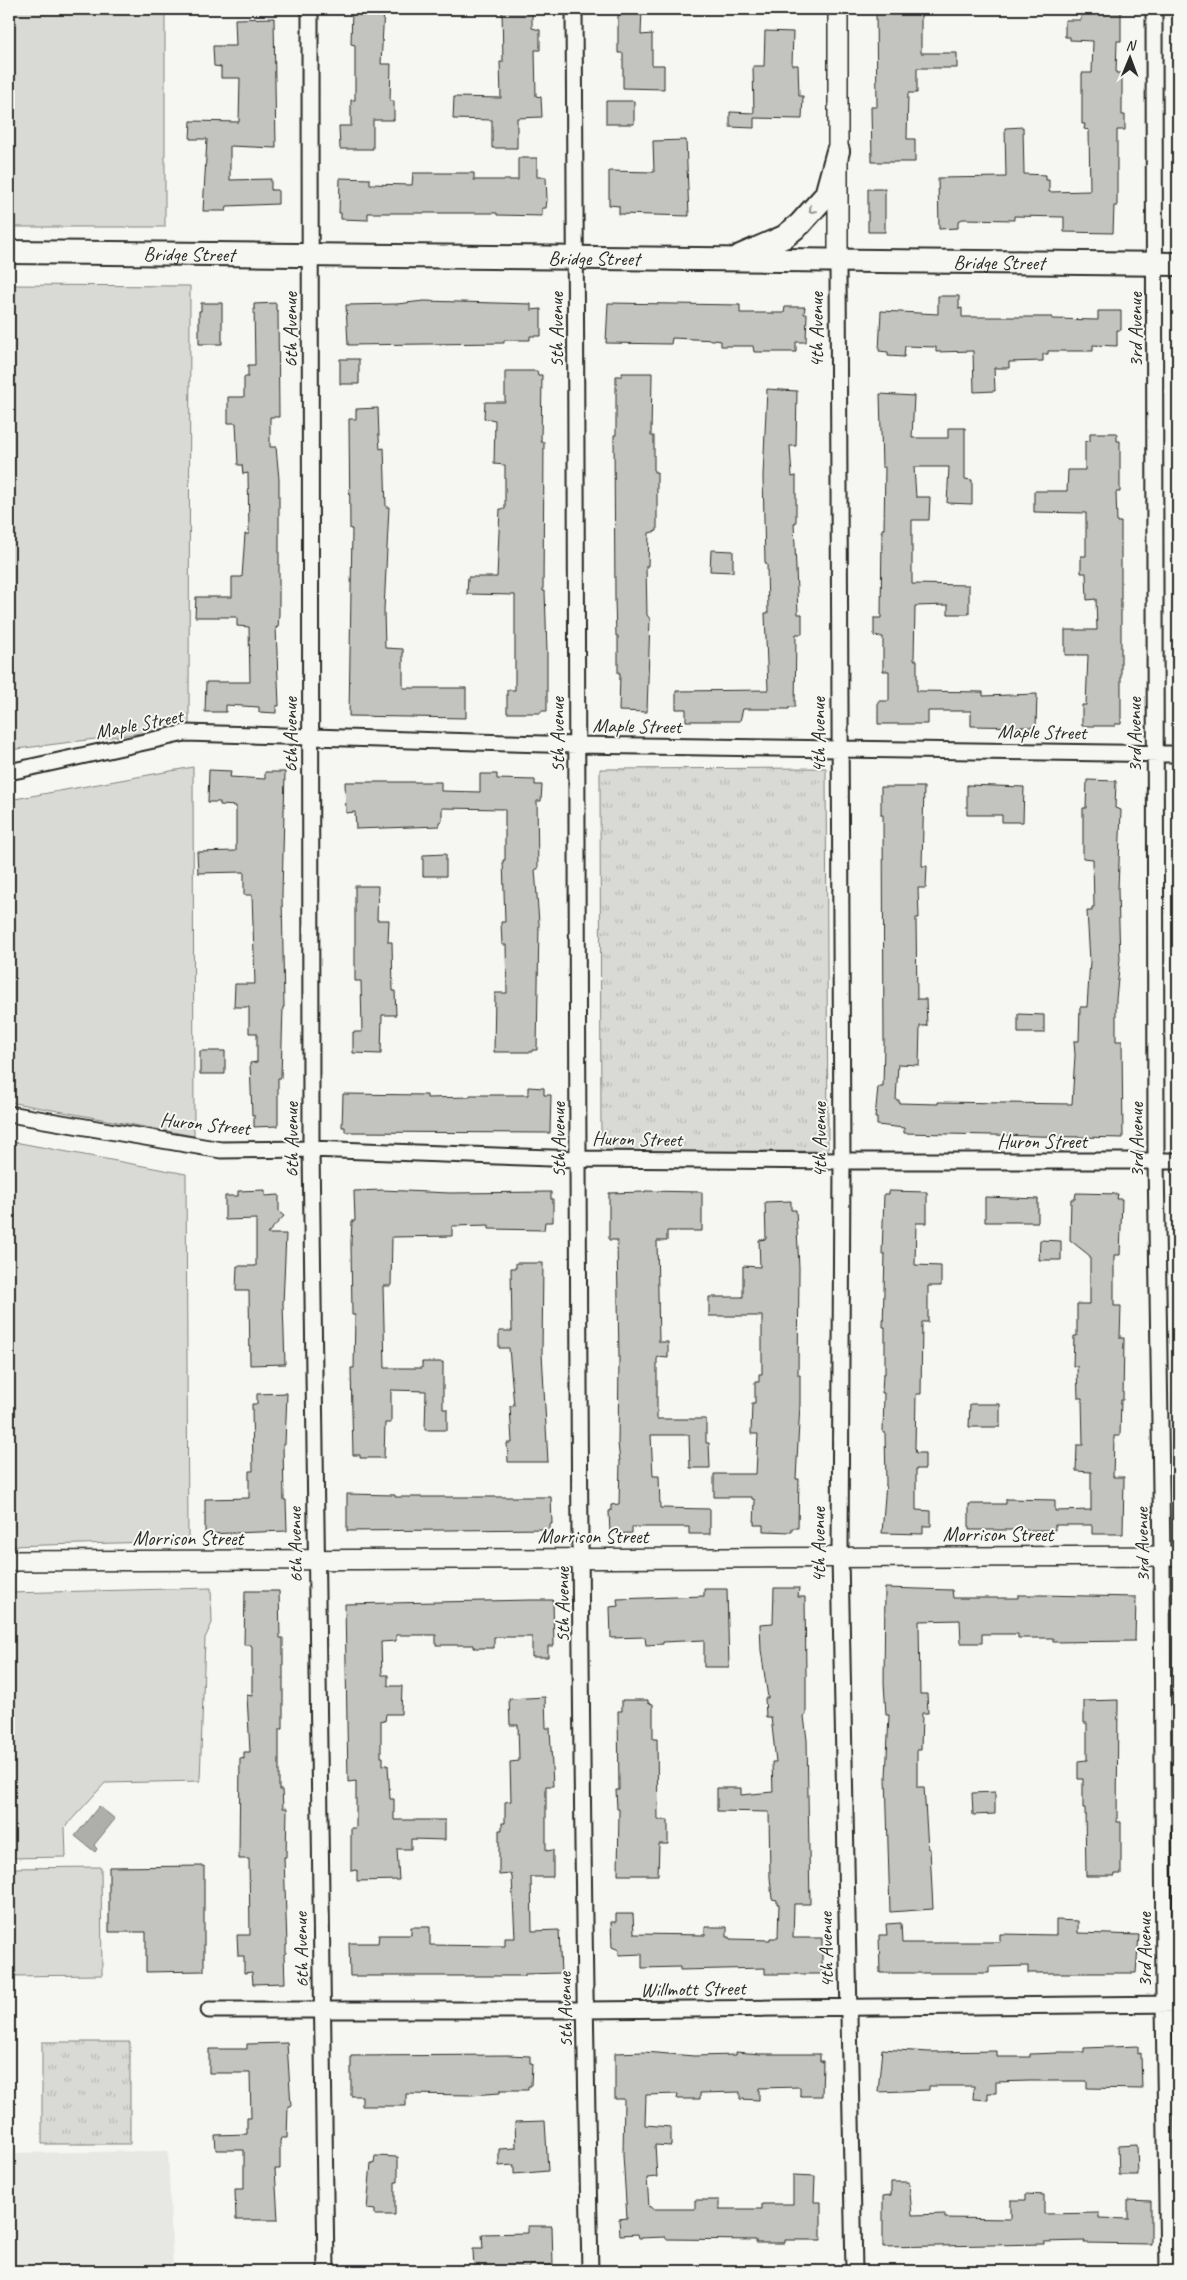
<svg xmlns="http://www.w3.org/2000/svg" width="1187" height="2280" viewBox="0 0 1187 2280" font-family="Caveat,sans-serif">
<style>
.built{fill:#e7e7e3}
.grass{fill:#d9d9d5;stroke:#828280}
.park{fill:url(#park-tufts);stroke:#828280}
.water{fill:#aeaeab;stroke:#7a7a78}
.building{fill:#c3c3c0;stroke:#2b2b2b}
.lines{fill:none;stroke-linecap:round;stroke-linejoin:round}
.minor-casing{stroke:#2b2b2b;stroke-width:19}
.tertiary-casing{stroke:#2b2b2b;stroke-width:22}
.secondary-casing{stroke:#2b2b2b;stroke-width:26}
.minor{stroke:#f6f6f2;stroke-width:15}
.tertiary{stroke:#f6f6f2;stroke-width:19}
.secondary{stroke:#f6f6f2;stroke-width:22}
.oneway{stroke:#90908e}
.labels{text-anchor:middle;dominant-baseline:central;stroke-width:4;stroke-linejoin:round;paint-order:stroke}
.street-label{font-size:20px;fill:#2b2b2b;stroke:#f6f6f2}
</style>
<defs>
<pattern id="park-tufts" width="24" height="20" patternUnits="userSpaceOnUse" patternTransform="scale(1.25)"><rect width="24" height="20" fill="#d9d9d5"/><path d="M3 7l-1-3M5 7V3M7 7l1-3M15 17l-1-3M17 17v-4M19 17l1-3" fill="none" stroke="#babab7"/></pattern>
</defs>
<rect width="100%" height="100%" fill="#f6f6f2"/>
<filter id="ink" filterUnits="userSpaceOnUse"><feTurbulence type="fractalNoise" baseFrequency=".02" numOctaves="2"/><feDisplacementMap in="SourceGraphic" scale="10" xChannelSelector="R" yChannelSelector="G"/><feConvolveMatrix kernelMatrix="1 2 1 2 8 2 1 2 1" color-interpolation-filters="sRGB"/></filter>
<g filter="url(#ink)">
<!-- built -->
<path class="built" d="M168,2151l5,120h-164v-118z"/>
<!-- grass -->
<path class="grass" d="M9,9h156v218h-156z
M9,285l181,1 -1,441 -180,23z
M193,767l1,369 -185,-34v-302z
M9,1141l177,33 2,367 -179,5z
M211,1588l1,35 -7,15 -5,143 -95,2 -40,44 1,30 -57,1v-265z
M101,1867l1,108 -93,1v-108z"/>
<!-- park -->
<path class="park" d="M826,768l2,383 -227,1 -1,-383z
M130,2042v102h-88v-102z"/>
<!-- water -->
<path class="water" d="M99,1806l16,13 -21,26 3,4 -2,3 -20,-16z"/>
<!-- building -->
<path class="building" d="M352,9h32l-3,55h10l-1,37h4v19h-21v29h-33l-1,-23h12v-26h4v-55l-4,-1z
M502,9h30v19l8,2v20h-5l1,46 5,1 1,20 -25,1v30h-25v-28l-39,-1 1,-22 47,1 -1,-36h3z
M618,9h24l-1,26 11,-1v31h12v24l-41,-1v-35h-5z
M876,9h45v44h36v15h-40v25h-9l-1,46h8v23h-43l-1,-55h6z
M1081,9h40v32h-4l-1,32h6v42h3v15h-8v76h-3l-1,27 -49,-1v-15l-50,-1v4l-51,-1 -5,2v7l-19,1 -1,-51 68,-1 -1,-49 18,-1 1,47 22,1v5h3v12l41,-1 -1,-61 -5,-1 1,-5h-3v-51h10l1,-32 -23,-1v-3h-5v-17h16z
M274,18l2,130 -46,-2v34l41,-1v11h7v14l-51,2 -1,5h-23l4,-72h-17l1,-18 48,1 1,-44h-19v-11l-7,-1 -1,-20h23l-1,-27z
M765,31l28,1 -1,33h6l1,31h4l-1,23 -48,-1v10l-24,-1v-15l24,1 -1,-47h11z
M606,101h28v23h-28z
M686,140l3,76 -70,-2v-8l-10,-1v-34l45,1 -1,-31z
M518,158h19v19h9l1,23 -1,8h-4v8l-45,-1v-2h-129v7l-27,-1v-6h-2l1,-35 30,1v5l42,1 1,-12h61v7h44z
M868,189h17v43h-17z
M938,296h21v13l3,-1v9h90v2l46,1v-9h23v19h-4v16l-24,-1v6h-45v3h-5v7l-34,1v6h-15l1,23 -21,1 -1,-41 -37,1v-5l-31,-1 -1,11 -16,-1v-4l-9,-1 2,-40 57,3z
M424,301l107,3v6l10,-1v27h-11v4h-26v3l-156,2 -2,-40 51,-1z
M201,303h21v41h-23v-33h2z
M276,303v7l2,1 1,106h-9v30h6l3,32v135l-1,14 -2,-1 3,79h-3v7l-17,-1v-5l-33,-2v7h-21l1,-30h44l-1,-55 -12,-1v-9h-42l1,-20h36v-20h10l3,-43h4l-1,-61 -5,1 -1,-9h-4l-2,-42h-8v-26h16v-20h4v-12h7l-1,-61z
M608,303l132,2v8h44l1,-6h20l-1,7h3l-1,28h-10v10h-42l-1,-6h-32v-5l-6,-1 -43,-2 -1,6 -65,-1z
M340,359h19v25h-19z
M505,371h32l1,4h4l-1,67h3l-1,149h2l2,60v60h-6v2h-34v-23h8v-95l-48,-1 1,-17h29l3,-68h5v-44l-11,-1 1,-44 -11,-2 1,-16h20z
M622,373h30l-1,63h3v36h3v59l-8,2 -1,33h-2l1,49 3,4 -3,93 -28,-1 1,-38h-2v-37h-2l-1,-36 -1,-165h2v-59h6z
M767,389l30,2 -1,55h-6l2,31 4,-1v47h-2l4,91h4v20h-6l-1,73h-6v2h-46l-3,12h-54v-12h-10v-18l92,-1 -3,-77h3l-1,-48 -2,-3 -2,-86z
M880,394l34,2 -2,42h36v-10h17v51l7,1v24l-25,-1 2,-36h-35l2,30h14l-1,23h-17v64l57,1v29h-21v-9l-33,1 -1,54h3v31l66,1v4l54,-2 -1,33 -65,-1v-15h-43v13h-50v-23h11v-30h-6v-34l-9,-1v-18h7l1,-89h2l1,-62h-3z
M378,408l1,29 1,12 4,-1 2,59h3l-5,103 1,38 18,1v39h63v30l-117,-2 3,-187h-2l-1,-110h7v-10z
M1090,433h27v8h3v51h-4l1,30h4v202h-6v2h-33v-21h4l2,-50h-23v-25h32l-1,-31 -9,1 -1,-27h-5v-17h5v-43l-52,-1v-21h33l1,-21h17v-28l5,-1z
M711,550l22,1v21l-23,-1z
M209,770l22,1 -1,6 35,2v-7h20l-3,122 2,113h-1l-2,71h-3v48l-24,1v-12h-2l-2,-52 7,-1v-29h-8v-26h-15l1,-23h20l-3,-89h-8v-23l-46,1 -1,-21 39,-1v-45l-16,-1v-3h-12z
M480,774h17v5l38,1v5h7l-1,16h-4l1,68h-3l4,54 -2,127h-5v2h-38l1,-59h12l-1,-48h-4l-1,-23h4l-2,-62h2v-51l-63,-1v13l-3,1v4l-83,3 -1,-17 -9,1 -1,-31h96v9l39,1z
M1087,780l29,1 -1,27 6,2 -3,80 2,69 -4,40v42h6l1,97 -219,-5v-5l-27,-3v-7h-2l3,-31h5l1,-43 -1,-229h-2v-28h43l-2,79h5l-1,22h-8l1,30h-3l1,81h9l1,27h-7l-1,39 -21,-1 -2,36h3v3l39,1v-2l134,2 3,-49 -1,-14h5l1,-34h7l3,-46 -3,-50h5v-4h2l-1,-48 -10,-1v-50h3z
M967,785l57,2 -1,35h-21v-7h-35z
M446,854v22h-23v-21z
M355,886h23l-1,34h12l-1,22h4l1,49h2l1,24h-14l-1,39 -28,-1v-21h9l-1,-51h-6z
M1018,1014l26,1v18h-26z
M200,1051h25v23h-25z
M528,1087l16,1v7h7l-1,38 -205,-1v-5h-3l1,-33 84,1v3l43,-1v-2h58z
M265,1190v6l14,-1v17l5,4 -17,18h19l-3,70 2,60 -35,1 -1,-74h-13l1,-25h19v-47l-31,1v-24h13v-5z
M382,1190l68,3 101,-1v7h2v23h-8l-1,8 -55,-1v-4l-37,1v10l-60,1 -1,49h-8l2,82h37v-6h21v47h4v21h-22l1,-39 -35,-1v33h-6l-1,35h-24v-3h-7l-2,-87h3l1,-53h-3l-1,-74 1,-20h3l-1,-30z
M645,1191l57,1v39h-35v10h-10l2,101h9v16l-10,-1 -1,2v60h49v24h3l1,25h-20l-1,-33h-38l2,41h6l1,32 50,1v25h-21v-7h-57v6l-22,1 -1,-23h2v-6l8,-1 1,-42 -2,-19 1,-84 -2,-119h-8v-47l36,-1z
M889,1191l38,1v31h-11l-1,42 26,1v20h-13v36h-6l-1,72h-5l-1,54 1,5h9v16h-9v41l15,1v15h-8v8l-41,-1 4,-50 -1,-50h-2l1,-40h-2l1,-19h2v-47h-2l2,-73h-3l2,-60h5z
M1076,1193l42,1 -1,5h5l-2,56h-6v51h7l-1,32h4l-1,62h-2l-1,36h-6v2l-1,39h11l-1,57h-31v-9h-37v5h-86v-26h37v-5l49,1v11l36,-1v-38l-15,-1 1,-26h6l-1,-47h-4l-1,-32h-4l1,-30h3v-32h13v-48l-20,-16 1,-41h4z
M985,1197l53,2v23h-53z
M791,1201v9h5l3,58 -1,107h2v29l-4,75h3l-1,49h-6v4l-29,-1v-6h-9l1,-25 -3,-1v-2h-38v-23h42l2,-40h-7l1,-31h3v-21h4v-8h3v-58h-53v-19h34v-31l17,1 -1,-27 7,-1 -1,-37z
M1040,1240l21,1v19h-22z
M516,1263h27l-1,90 6,109h-40l-1,-19h5l-2,-37h4l-5,-58h-10v-17h13l-1,-63h5z
M287,1393l-2,51h-2l1,56h2l1,31 -82,3v-35l44,-1v-27h4l-1,-67h5v-10z
M970,1404h30v23h-31z
M347,1494l48,1v2h156l1,27h-2v5l-203,2z
M774,1588h25l-1,9h7l1,77v41l-2,1 3,24 3,164h-16l-1,34h29v36h-57v-6l-85,2v-3l-38,1v-14l-23,1v-5l-7,-3 -1,-25h5v-8h17l1,20 71,1v-8h22v10h3v2l40,1v-2h8l1,-34h-2v-4l-5,-1 -2,-22 -1,-65 -52,-1v-23h24v7l32,-3 -1,-30h4l-5,-45h-5l-1,-19h3l-7,-48 -1,-26 13,-1z
M885,1588l67,2 1,8h65v-3h23l95,2 -1,44 -82,1v-4h-35v-4h-36v9h-21l-1,-23 -41,1 1,73h7l1,19h-6l-1,37h-4v37h7l4,62h2l3,60 -43,3 -4,-135 3,-62h-3l-2,-32z
M704,1589h23l2,78h-25v-27l-41,2v2l-17,1 -1,-8 -34,1 -1,-31 8,-1 -1,-7 87,-3z
M245,1591h34l1,47h3v91h-4v61h3l1,18h4l-1,49h-2l3,88h-1v8l-2,1 1,29 -32,1 -1,-12 -8,1v-17h-6l-1,-21h13l-1,-76h-10l1,-101 4,1v-7h6l-3,-57 5,1v-49l-1,-2h-7z
M531,1600h22l1,46h-6v11h-16v-20h-38v11h-20v-3h-38v-10h-40v6l-15,1 1,33h6v11h14l-1,28h-15l-1,7 -4,-1v37h2v8h5l2,34h4v21h51v20l-34,-1v10h-14l2,31 -42,1v-11l-6,1v-43h5v-47l-8,1 -3,-178z
M545,1697l1,31h4l3,58h-7v65l7,-1v27h-22l1,54 27,-1 2,43 -36,1v2h-175l-1,-33h29l1,-8h32v-8h19v18l75,1v-8h10l-3,-61 -1,-3 -12,1v-45h3v-7h3v-21l6,-1 -1,-39 9,-1 -1,-36h-8l-1,-26z
M622,1700h26v3l5,1v35h4l1,81h10v24h-9l-1,31h-40l1,-66h-2l-1,-19h3l-1,-79h4z
M1118,1700l-1,122h4v52h-6v2h-29l-1,-68h-2v-29h-5v-18l9,-1v-37h-3v-22z
M995,1792v22l-22,1 -1,-22z
M204,1866v105l-58,1v-40h-37v-65z
M1056,1920l22,1v12l61,2 -3,38h-108v-7l-39,1v6h-109l-1,-38h8l-1,-11 15,-1 1,20h39v-1h59v-8l56,1z
M287,2043l4,63h-3l-1,32h-6l-1,3v28h-5l3,51h-42l-1,-31h9v-39h-28l-1,-15 32,-1v-16h4l-1,-45h-41v-24h38v-5z
M1138,2046v8l3,-1 1,36 -55,-1v-7h-57l-34,1v11h-8v7l-15,-1 1,-13h-45v4l-51,2 4,-43 47,3 68,-1v6h33v-3l27,-1v-1h27v-4z
M644,2052l50,4 42,-1v-3l24,2h60v7h3l-1,35h-22v-9l-41,1v12l-19,-1v-7l-40,1v6h-23l1,-5 -32,1 -1,30 26,2v19l-16,-1 2,32 -10,1 2,29h3v2h43v-9h24v9h43v-5h31v-29l22,1 -1,26h7v38h-36v3h-29v-3l-90,-1v-2l-27,1 -1,-4 -18,1 -1,-16 8,-1 -4,-63 1,-56h-9v-46z
M508,2055l22,1v7h2l-1,23h-3v4h-28v3l-29,2 -65,-1v12h-44v-10h-11v-40z
M545,2121l3,50 -34,3v-9l-15,1v-17l17,-1 -1,-26z
M1137,2145l1,30h-19l-1,-29z
M375,2156l23,1v25h-3v33h-20v-5l-8,-1 4,-46 3,1z
M891,2182h18l3,33 33,-1v4l66,1v-19h15v-6l18,1v19l55,-1v5l29,1v-19l23,1v43l-67,-1 1,-2 -41,1v2l-161,3v-51l8,-1z
M528,2226h24l1,39h-24v6h-55l-1,-22h10l-1,-15 46,-1z"/>
<g class="lines">
<defs>
<path id="minor" d="M310,9l1,1140 15,1122
M574,9c5,754 0,1508 16,2262
M1154,9l2,1151 6,396 2,448 4,267
M838,261l4,900 -2,395 14,715
M9,772l176,-39 392,12 601,9
M9,1114l212,36 90,-1 267,10 264,2h336
M209,2010h376l593,-6"/>
<path id="tertiary" d="M838,9v252
M9,1561l1169,-5"/>
<g id="secondary">
<path id="s1" d="M9,252l1169,12"/>
<path d="M740,256l44,-19 16,-13 26,-29 12,-44"/>
</g>
</defs>
<!-- minor casing -->
<use href="#minor" class="minor-casing"/>
<!-- tertiary casing -->
<use href="#tertiary" class="tertiary-casing"/>
<!-- secondary casing -->
<use href="#secondary" class="secondary-casing"/>
<!-- minor -->
<use href="#minor" class="minor"/>
<!-- tertiary -->
<use href="#tertiary" class="tertiary"/>
<!-- secondary -->
<use href="#secondary" class="secondary"/>
</g>
<!-- one-way arrows -->
<defs><path id="oneway-chevron" d="M-2-3.5L2.5 0L-2 3.5" fill="none" stroke-width="1.6" stroke-linecap="round" stroke-linejoin="round" transform="scale(1.25)"/></defs>
<use class="oneway" href="#oneway-chevron" transform="translate(812 210) rotate(132)"/>
</g>
<g class="labels">
<!-- street labels -->
<g class="street-label">
<text stroke="none"><textPath href="#s1" startOffset="180">Bridge Street</textPath></text>
<text stroke="none"><textPath href="#s1" startOffset="585">Bridge Street</textPath></text>
<text stroke="none"><textPath href="#s1" startOffset="990">Bridge Street</textPath></text>
<text transform="translate(290 330) rotate(-90)">6th Avenue</text>
<text transform="translate(556 330) rotate(-90)">5th Avenue</text>
<text transform="translate(816 330) rotate(-90)">4th Avenue</text>
<text transform="translate(1135 330) rotate(-90)">3rd Avenue</text>
<text transform="translate(139 724) rotate(-11)">Maple Street</text>
<text transform="translate(637 726) rotate(1)">Maple Street</text>
<text transform="translate(1042 732) rotate(1)">Maple Street</text>
<text transform="translate(290 735) rotate(-90)">6th Avenue</text>
<text transform="translate(557 735) rotate(-90)">5th Avenue</text>
<text transform="translate(818 735) rotate(-90)">4th Avenue</text>
<text transform="translate(1134 735) rotate(-90)">3rd Avenue</text>
<text transform="translate(205 1124) rotate(6)">Huron Street</text>
<text transform="translate(637 1139) rotate(1)">Huron Street</text>
<text transform="translate(291 1140) rotate(-90)">6th Avenue</text>
<text transform="translate(558 1140) rotate(-90)">5th Avenue</text>
<text transform="translate(819 1140) rotate(-90)">4th Avenue</text>
<text transform="translate(1136 1140) rotate(-90)">3rd Avenue</text>
<text x="1042" y="1141">Huron Street</text>
<text x="998" y="1534">Morrison Street</text>
<text x="593" y="1536">Morrison Street</text>
<text x="188" y="1538">Morrison Street</text>
<text transform="translate(295 1545) rotate(-91)">6th Avenue</text>
<text transform="translate(818 1545) rotate(-90)">4th Avenue</text>
<text transform="translate(1142 1545) rotate(-91)">3rd Avenue</text>
<text transform="translate(562 1605) rotate(-90)">5th Avenue</text>
<text transform="translate(301 1950) rotate(-91)">6th Avenue</text>
<text transform="translate(826 1950) rotate(-91)">4th Avenue</text>
<text transform="translate(1144 1950) rotate(-90)">3rd Avenue</text>
<text transform="translate(693 1989) rotate(-1)">Willmott Street</text>
<text transform="translate(565 2010) rotate(-91)">5th Avenue</text>
</g>
</g>
<!-- margin -->
<rect width="1187" height="2280" fill="none" stroke="#f6f6f2" stroke-width="30"/>
<rect x="15" y="15" width="1157" height="2250" fill="none" stroke="#2b2b2b" stroke-width="2" filter="url(#ink)"/>
<!-- north arrow -->
<g transform="translate(1130 58) rotate(1)" stroke="#f6f6f2" stroke-width="4" paint-order="stroke">
<path d="M0-4L9 19L0 12L-9 19Z" fill="#2b2b2b"/>
<text y="-8" font-size="14" font-weight="bold" text-anchor="middle" fill="#2b2b2b">N</text>
</g>
</svg>
